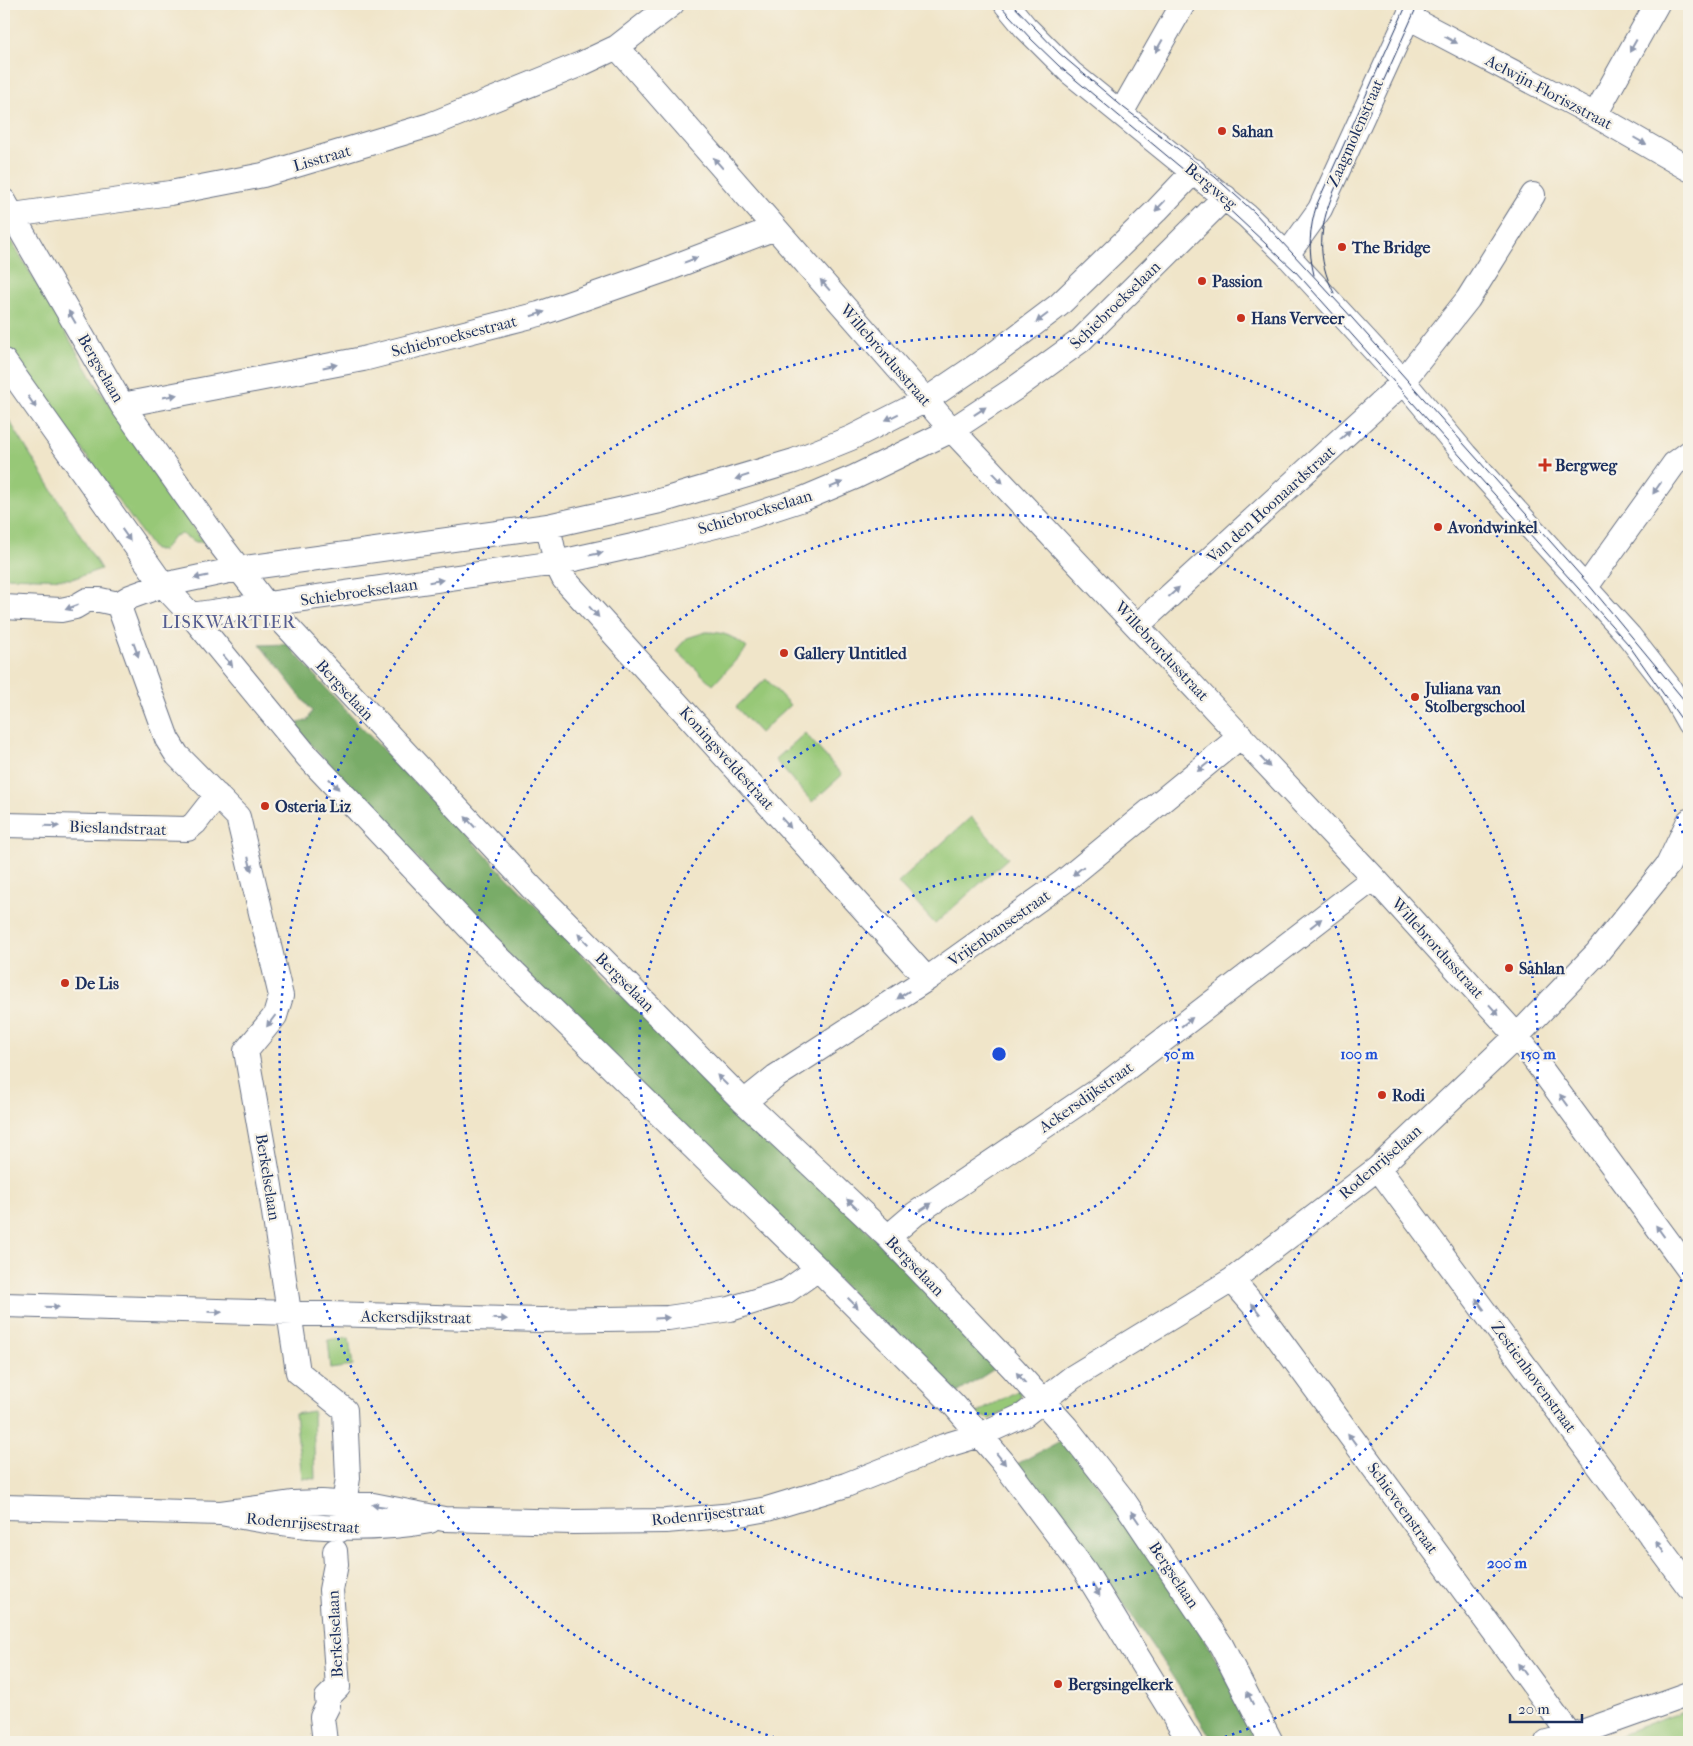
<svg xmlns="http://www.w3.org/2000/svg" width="1693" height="1746" viewBox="0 0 1693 1746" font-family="'IM FELL French Canon',serif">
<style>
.green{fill:#97c877;stroke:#597c6a}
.forest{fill:#79ac68;stroke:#4a6e63}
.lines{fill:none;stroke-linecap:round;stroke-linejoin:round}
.minor-casing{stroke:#666f83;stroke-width:26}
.minor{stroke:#fff;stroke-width:24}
.tram{stroke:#1b2f5e;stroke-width:1}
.oneway{fill:#8d97ae}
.ring{fill:none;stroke:#1d4ed8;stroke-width:2.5;stroke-dasharray:2.5 5}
.poi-dot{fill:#c8321e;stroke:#f7f3e8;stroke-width:2}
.labels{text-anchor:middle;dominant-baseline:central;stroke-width:4.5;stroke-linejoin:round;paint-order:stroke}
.street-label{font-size:16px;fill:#1b2f5e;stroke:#f7f3e8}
.poi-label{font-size:16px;font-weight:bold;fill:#1b2f5e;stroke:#f7f3e8;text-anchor:start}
.neighbourhood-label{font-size:18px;letter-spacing:1px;fill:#565e91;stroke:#f7f3e8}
.centre{fill:#1d4ed8;stroke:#f7f3e8;stroke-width:2.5}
.ring-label{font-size:15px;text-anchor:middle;font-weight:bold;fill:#1d4ed8;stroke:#f7f3e8;stroke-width:4.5;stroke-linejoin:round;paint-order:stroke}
</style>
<rect width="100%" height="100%" fill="#f7f3e8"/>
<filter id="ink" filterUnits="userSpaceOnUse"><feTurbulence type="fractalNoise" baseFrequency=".02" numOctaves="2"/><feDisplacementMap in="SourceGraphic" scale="10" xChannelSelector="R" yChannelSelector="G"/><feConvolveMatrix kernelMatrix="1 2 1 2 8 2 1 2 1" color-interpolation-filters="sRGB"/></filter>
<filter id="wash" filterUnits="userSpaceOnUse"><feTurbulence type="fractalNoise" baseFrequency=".0096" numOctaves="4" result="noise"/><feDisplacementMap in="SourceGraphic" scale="20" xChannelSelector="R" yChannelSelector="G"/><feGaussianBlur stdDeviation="1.12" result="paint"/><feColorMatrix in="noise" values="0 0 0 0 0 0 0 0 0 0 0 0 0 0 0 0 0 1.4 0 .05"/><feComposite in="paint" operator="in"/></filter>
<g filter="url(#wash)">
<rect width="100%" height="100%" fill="#f0e5c9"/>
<!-- green -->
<path class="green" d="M4,228l96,163 55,84 49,67h-8l-15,-8 -7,2 -11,14h-9l-150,-209z
M4,412l97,157 -29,10 -68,-2z
M706,632c18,0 27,4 41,16l-34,37 -37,-35 11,-12z
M766,679l24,26 -30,28 -24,-26z
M805,733l37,42 -30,27 -37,-42z
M971,817l37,41 -73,66 -37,-41z
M349,1338l4,28 -22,3 -3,-29z
M1019,1390l2,7 -7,11 -25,11 -14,-5z
M313,1411l2,68 -13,-1 -7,-64z
M1689,1709v33h-86z"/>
<!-- forest -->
<path class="forest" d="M287,644l71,80 257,264 238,228 146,150 -45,29 -430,-424 -226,-240 1,-9 9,-2 4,-9 -52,-66z
M1064,1439c67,91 144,189 189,292l-2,5 -14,4 -26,-2c-23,-39 -48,-76 -73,-113 -38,-56 -76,-110 -123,-160z"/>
</g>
<g filter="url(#ink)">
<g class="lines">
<defs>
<path id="minor" d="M1006,4l19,23 46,46 176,143 40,39 116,126 62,74 164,181 39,50 21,37
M1408,17l187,98 94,54
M617,47l335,383 422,448 143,158 172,234
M1121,113l62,-109
M1595,115l62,-111
M4,201l118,204 98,139 46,60 265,283 213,215 144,135 125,131 53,59 58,74 97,144 50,97
M13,215l157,-22 93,-18 167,-50 151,-61 36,-17 55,-43
M1287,255l33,-46 94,-205
M4,361l159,224 28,30 116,141 174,184 337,329 136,136 48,56 83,110 105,171
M122,405l241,-46 176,-45 126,-44 110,-42
M548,526l8,37 8,16 363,400
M1586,587l88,-123 15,-11
M118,604l49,135 10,16 61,62 43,179 -6,20 -29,35 24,135 28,186 47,38 3,68 -8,52
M4,607l57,3 14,-3 12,-7h13l18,4 12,-7 33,-12 75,-16 310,-43 112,-25 134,-40 57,-23 75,-38 71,-48 62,-47 98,-95 37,-39
M191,615l365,-52 104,-23 79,-20 64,-21 52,-22 97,-47 62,-41 66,-48 145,-144
M1138,625l261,-239 69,-87 65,-104
M4,825l184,4 7,-6 22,-28
M744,1102l31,-25 152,-98 136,-97 178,-146
M1378,1168l311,419
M888,1237l27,-23 186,-126 273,-210
M1232,1280l25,29 314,427
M4,1305l537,15 127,-2 62,-9 57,-18 31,-22
M4,1507l217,6c70,14 139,21 209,8
M221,1513l72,-10 28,-1 52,3 71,14 129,3 93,-1 68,-6 33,-6 79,-24 98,-39 36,-11 44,-20 49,-38 159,-97 146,-112 139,-132 80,-83 71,-88 21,-44
M325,1742l-3,-25 6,-12 -1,-7 11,-11 -7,-97 5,-26 -1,-13
M1547,1742l24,-6 118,-42"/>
</defs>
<!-- minor casing -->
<use href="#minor" class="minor-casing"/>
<!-- minor -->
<use href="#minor" class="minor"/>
<!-- tram -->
<path class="tram" d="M999,4l32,35 28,27 149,124 87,81 333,373 61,86
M1012,4l47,49 65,55 91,69 39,35 91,98 244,275 100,121
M1314,275c-6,-25 -5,-46 3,-71l90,-200
M1334,293c-18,-35 -15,-66 0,-102l84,-187"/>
</g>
<!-- one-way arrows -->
<defs><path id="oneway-solid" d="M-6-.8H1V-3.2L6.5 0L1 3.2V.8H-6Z" transform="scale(1.25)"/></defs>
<g class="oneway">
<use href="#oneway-solid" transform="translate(1451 40) rotate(28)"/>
<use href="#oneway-solid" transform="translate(1159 46) rotate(119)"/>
<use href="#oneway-solid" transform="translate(1633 46) rotate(119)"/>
<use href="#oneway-solid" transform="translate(1640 141) rotate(30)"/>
<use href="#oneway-solid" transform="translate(718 163) rotate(-131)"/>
<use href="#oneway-solid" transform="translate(1160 206) rotate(133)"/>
<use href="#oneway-solid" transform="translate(691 260) rotate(-21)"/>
<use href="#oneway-solid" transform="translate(825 285) rotate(-131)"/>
<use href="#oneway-solid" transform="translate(538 314) rotate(-17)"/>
<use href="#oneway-solid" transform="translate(72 317) rotate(-120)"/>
<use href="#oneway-solid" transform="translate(1042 318) rotate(143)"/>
<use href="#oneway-solid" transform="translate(330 366) rotate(-11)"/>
<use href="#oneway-solid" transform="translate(170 396) rotate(-11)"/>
<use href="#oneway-solid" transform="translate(32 402) rotate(55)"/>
<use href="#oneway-solid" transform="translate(980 411) rotate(-34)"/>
<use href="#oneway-solid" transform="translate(892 417) rotate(154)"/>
<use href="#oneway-solid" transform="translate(1345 435) rotate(-42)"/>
<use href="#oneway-solid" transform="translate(742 477) rotate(163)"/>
<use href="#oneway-solid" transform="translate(998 478) rotate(46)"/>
<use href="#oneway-solid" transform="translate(836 485) rotate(-23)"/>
<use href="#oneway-solid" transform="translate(1657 488) rotate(125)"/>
<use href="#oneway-solid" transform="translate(126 535) rotate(55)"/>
<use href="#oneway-solid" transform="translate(596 554) rotate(-12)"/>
<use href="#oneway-solid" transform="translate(201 577) rotate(168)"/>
<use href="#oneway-solid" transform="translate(436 581) rotate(-9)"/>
<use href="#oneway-solid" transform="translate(1174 592) rotate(-42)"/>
<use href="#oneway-solid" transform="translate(72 607) rotate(159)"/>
<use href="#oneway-solid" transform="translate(594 612) rotate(48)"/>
<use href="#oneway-solid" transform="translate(136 650) rotate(70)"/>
<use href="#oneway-solid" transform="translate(228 661) rotate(50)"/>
<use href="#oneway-solid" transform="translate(1265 762) rotate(47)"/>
<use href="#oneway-solid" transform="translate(1203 767) rotate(141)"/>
<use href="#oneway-solid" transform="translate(334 784) rotate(47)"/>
<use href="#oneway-solid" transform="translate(470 822) rotate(-133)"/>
<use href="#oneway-solid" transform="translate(786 823) rotate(48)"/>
<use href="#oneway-solid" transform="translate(52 826) rotate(2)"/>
<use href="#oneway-solid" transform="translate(250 864) rotate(76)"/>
<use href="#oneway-solid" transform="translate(1078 871) rotate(141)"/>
<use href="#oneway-solid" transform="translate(1316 923) rotate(-38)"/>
<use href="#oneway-solid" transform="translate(583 939) rotate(-135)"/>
<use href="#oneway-solid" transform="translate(903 995) rotate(147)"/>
<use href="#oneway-solid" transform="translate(1494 1010) rotate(48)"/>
<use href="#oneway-solid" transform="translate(271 1021) rotate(127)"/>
<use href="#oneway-solid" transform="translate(1187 1022) rotate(-38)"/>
<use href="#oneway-solid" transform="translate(722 1080) rotate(-135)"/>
<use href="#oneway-solid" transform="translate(1564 1100) rotate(-126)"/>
<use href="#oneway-solid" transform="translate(852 1204) rotate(-137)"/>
<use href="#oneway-solid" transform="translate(926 1207) rotate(-34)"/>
<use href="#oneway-solid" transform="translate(1660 1231) rotate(-126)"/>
<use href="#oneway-solid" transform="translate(853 1303) rotate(45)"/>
<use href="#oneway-solid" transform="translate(1480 1304) rotate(-126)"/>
<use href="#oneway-solid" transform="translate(52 1307) rotate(2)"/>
<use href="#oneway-solid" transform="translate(1256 1309) rotate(-128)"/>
<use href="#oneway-solid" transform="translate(215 1312) rotate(2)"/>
<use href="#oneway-solid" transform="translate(662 1318) rotate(-3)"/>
<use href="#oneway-solid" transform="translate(500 1319) rotate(1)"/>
<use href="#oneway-solid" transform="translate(1021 1378) rotate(-130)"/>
<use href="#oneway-solid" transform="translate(1352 1439) rotate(-126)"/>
<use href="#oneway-solid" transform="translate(1001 1459) rotate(51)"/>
<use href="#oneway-solid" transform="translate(379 1506) rotate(-172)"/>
<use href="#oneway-solid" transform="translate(1135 1517) rotate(-124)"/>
<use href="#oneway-solid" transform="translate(1660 1547) rotate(-126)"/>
<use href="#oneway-solid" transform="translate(1096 1590) rotate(58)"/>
<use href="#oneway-solid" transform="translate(1522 1669) rotate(-126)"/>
<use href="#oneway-solid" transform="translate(1250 1698) rotate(-116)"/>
</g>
</g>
<!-- distance rings -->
<g class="ring">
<circle cx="999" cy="1054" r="180"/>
<circle cx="999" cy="1054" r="360"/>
<circle cx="999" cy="1054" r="539"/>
<path d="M1688 1258A719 719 0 0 1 1209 1742M789 1742A719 719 0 1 1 1688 850"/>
</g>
<!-- markers -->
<g class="poi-dot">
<circle cx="1222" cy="131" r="5"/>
<circle cx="1342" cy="247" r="5"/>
<circle cx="1202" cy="281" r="5"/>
<circle cx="1241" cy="318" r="5"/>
<path d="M1542.5 457.5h5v5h5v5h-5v5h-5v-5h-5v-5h5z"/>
<circle cx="1438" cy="527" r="5"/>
<circle cx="784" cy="653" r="5"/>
<circle cx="1415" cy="697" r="5"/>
<circle cx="265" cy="806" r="5"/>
<circle cx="1509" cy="968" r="5"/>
<circle cx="65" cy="983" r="5"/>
<circle cx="1382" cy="1095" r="5"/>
<circle cx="1058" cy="1684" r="5"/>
</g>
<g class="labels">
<!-- street labels -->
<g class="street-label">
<text transform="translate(1549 92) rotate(28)">Aelwijn-Floriszstraat</text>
<text transform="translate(1355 133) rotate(-66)">Zaagmolenstraat</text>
<text transform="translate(322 158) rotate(-16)">Lisstraat</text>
<text transform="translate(1211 186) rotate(40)">Bergweg</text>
<text transform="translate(1115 305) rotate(-44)">Schiebroekselaan</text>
<text transform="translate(454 336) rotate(-14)">Schiebroeksestraat</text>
<text transform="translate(886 355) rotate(49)">Willebrordusstraat</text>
<text transform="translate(101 368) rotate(60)">Bergselaan</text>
<text transform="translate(1271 504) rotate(-42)">Van den Hoonaardstraat</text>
<text transform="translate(755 512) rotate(-17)">Schiebroekselaan</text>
<text transform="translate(359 592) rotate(-8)">Schiebroekselaan</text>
<text transform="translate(1162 651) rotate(47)">Willebrordusstraat</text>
<text transform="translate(345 690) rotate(47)">Bergselaan</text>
<text transform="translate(727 758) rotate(48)">Koningsveldestraat</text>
<text transform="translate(118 828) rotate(2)">Bieslandstraat</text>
<text transform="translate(999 928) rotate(-35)">Vrijenbansestraat</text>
<text transform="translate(1438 948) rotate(48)">Willebrordusstraat</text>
<text transform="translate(625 982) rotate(45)">Bergselaan</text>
<text transform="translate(1086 1097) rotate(-35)">Ackersdijkstraat</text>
<text transform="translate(1380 1162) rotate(-41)">Rodenrijselaan</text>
<text transform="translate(268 1177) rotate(81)">Berkelselaan</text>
<text transform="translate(915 1266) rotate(46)">Bergselaan</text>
<text transform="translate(416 1317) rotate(1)">Ackersdijkstraat</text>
<text transform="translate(1534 1377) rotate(54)">Zestienhovenstraat</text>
<text transform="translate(1403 1508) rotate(54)">Schieveenstraat</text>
<text transform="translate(708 1514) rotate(-6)">Rodenrijsestraat</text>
<text transform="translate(303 1523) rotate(5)">Rodenrijsestraat</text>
<text transform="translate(1174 1575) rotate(56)">Bergselaan</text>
<text transform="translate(335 1634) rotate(-93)">Berkelselaan</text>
</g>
<!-- poi labels -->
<g class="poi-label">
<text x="1232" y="131">Sahan</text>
<text x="1352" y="247">The Bridge</text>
<text x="1212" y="281">Passion</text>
<text x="1251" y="318">Hans Verveer</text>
<text x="1555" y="465">Bergweg</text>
<text x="1448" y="527">Avondwinkel</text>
<text x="794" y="653">Gallery Untitled</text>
<text x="1425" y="688">Juliana van<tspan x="1425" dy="18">Stolbergschool</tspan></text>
<text x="275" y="806">Osteria Liz</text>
<text x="1519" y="968">Sahlan</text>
<text x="75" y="983">De Lis</text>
<text x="1392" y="1095">Rodi</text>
<text x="1068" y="1684">Bergsingelkerk</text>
</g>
<!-- neighbourhood labels -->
<g class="neighbourhood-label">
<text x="229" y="622">LISKWARTIER</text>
</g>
</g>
<circle cx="999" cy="1054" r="8" class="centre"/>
<g class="ring-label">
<text x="1179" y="1059">50 m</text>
<text x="1359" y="1059">100 m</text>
<text x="1538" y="1059">150 m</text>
<text x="1507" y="1568">200 m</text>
</g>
<!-- margin -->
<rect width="1693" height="1746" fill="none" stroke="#f7f3e8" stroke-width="20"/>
<!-- scale -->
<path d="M1510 1714v8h72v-8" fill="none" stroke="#1b2f5e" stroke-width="2.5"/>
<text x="1518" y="1714" font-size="15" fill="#1b2f5e" stroke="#f7f3e8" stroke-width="4" paint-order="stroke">20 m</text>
</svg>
